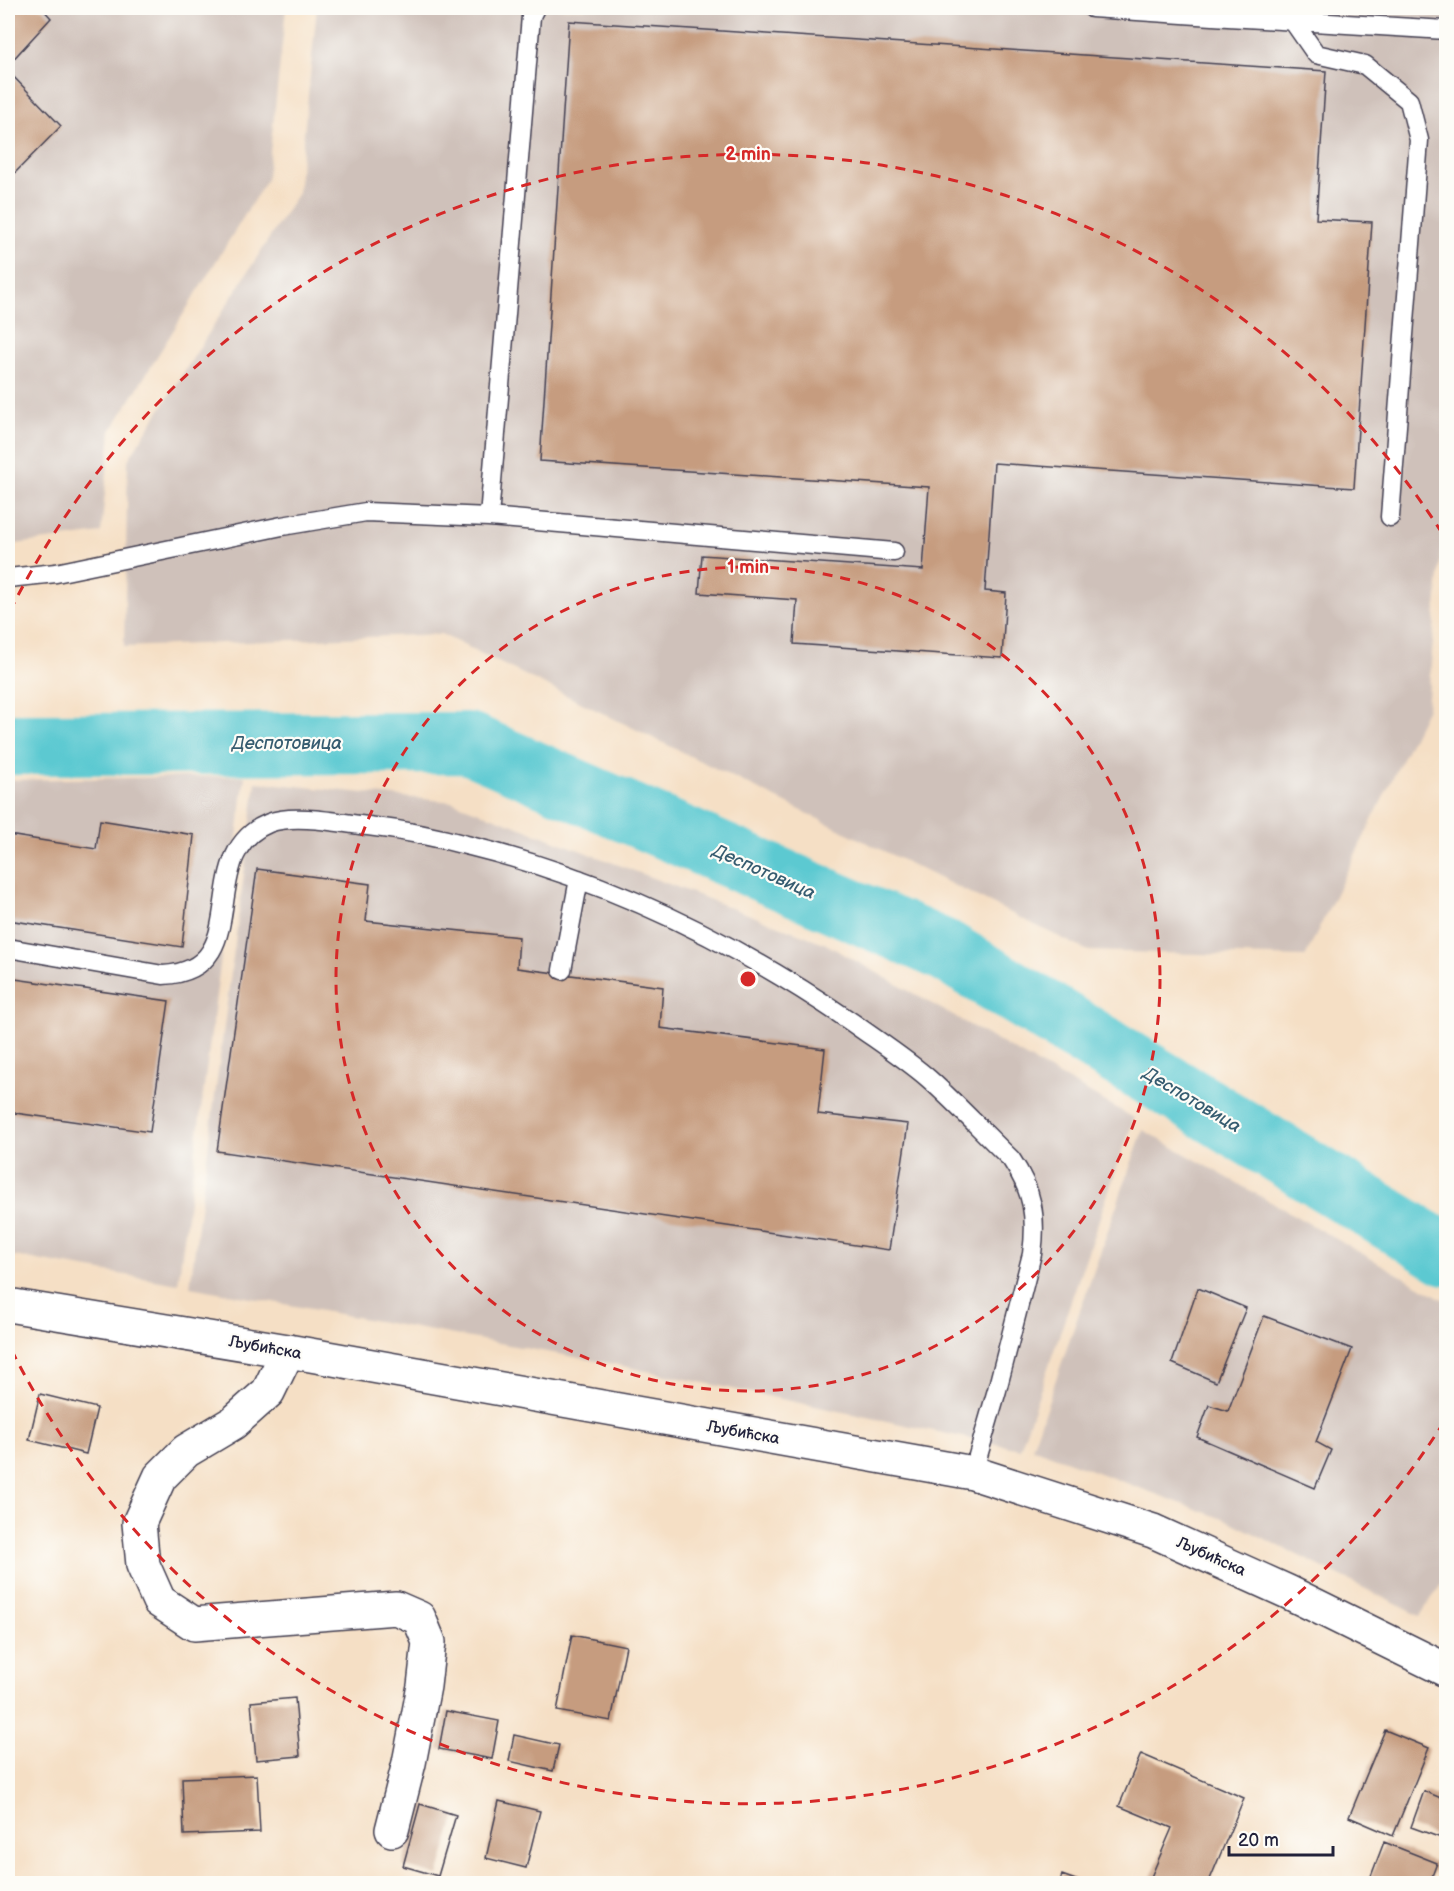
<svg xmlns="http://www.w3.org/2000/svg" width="1454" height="1891" viewBox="0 0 1454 1891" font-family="'Balsamiq Sans',sans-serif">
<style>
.industrial{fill:#cfc1ba}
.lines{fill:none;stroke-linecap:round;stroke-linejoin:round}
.river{stroke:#5cc9d1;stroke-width:62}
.building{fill:#c69c7f}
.lane-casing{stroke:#423e50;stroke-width:21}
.street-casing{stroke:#423e50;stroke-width:36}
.secondary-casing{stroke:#423e50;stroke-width:36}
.lane{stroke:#fff;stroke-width:18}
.street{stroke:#fff;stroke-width:33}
.secondary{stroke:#fff;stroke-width:33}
.ring{fill:none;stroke:#d62828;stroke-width:3;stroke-dasharray:10 8}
.labels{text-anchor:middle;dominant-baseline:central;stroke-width:4.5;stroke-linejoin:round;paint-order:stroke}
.street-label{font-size:16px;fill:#22223b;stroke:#fdfcf7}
.water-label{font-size:18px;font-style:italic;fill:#365c70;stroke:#fdfcf7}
.centre{fill:#d62828;stroke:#fdfcf7;stroke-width:3}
.ring-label{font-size:18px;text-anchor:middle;font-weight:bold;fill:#d62828;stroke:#fdfcf7;stroke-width:4.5;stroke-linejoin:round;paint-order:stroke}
</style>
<rect width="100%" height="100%" fill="#fdfcf7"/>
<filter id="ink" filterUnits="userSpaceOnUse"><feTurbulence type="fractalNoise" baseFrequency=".0167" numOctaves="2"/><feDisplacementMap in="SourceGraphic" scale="12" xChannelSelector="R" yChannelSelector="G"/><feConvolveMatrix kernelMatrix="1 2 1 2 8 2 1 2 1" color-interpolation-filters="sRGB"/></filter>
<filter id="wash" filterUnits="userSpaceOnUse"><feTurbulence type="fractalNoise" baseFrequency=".008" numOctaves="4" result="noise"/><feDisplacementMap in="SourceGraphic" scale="24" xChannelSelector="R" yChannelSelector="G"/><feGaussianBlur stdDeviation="1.35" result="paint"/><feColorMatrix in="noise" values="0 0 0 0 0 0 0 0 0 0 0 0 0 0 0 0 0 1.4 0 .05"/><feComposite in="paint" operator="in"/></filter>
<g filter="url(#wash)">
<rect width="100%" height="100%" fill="#f5dfc5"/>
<!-- industrial -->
<path class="industrial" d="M8,8h278l-19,171 -156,252 -10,102 -93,12z
M317,8h1129v489l-19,211 -122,249 -217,-6 -647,-317 -317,13 4,-187 170,-267z
M245,776l-67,508 -170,-29v-475z
M256,782l197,20 371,141 310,175 -114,331 -407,-85 -423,-77z
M1143,1130l303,171v276l-26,39 -189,-94 -199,-74z"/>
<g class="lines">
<!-- river -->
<path class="river" d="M8,744l460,-1 478,208 500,303"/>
</g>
<g id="blocks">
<!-- building -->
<path class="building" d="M8,8h34l9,10 -43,47z
M569,21l757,50 -10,148 56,3 -18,266 -360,-25 -9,128 21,2 -4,65 -208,-14 3,-44 -98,-7 3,-38 221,15 6,-83 -389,-26z
M8,71l53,55 -53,54z
M100,820l94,15 -12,112 -174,-27v-85l88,14z
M257,869l113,15 -4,37 153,16 -2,31 146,19 -3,41 165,21 -7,65 90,10 -19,126 -672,-99z
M8,978l161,23 -19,131 -142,-20z
M1198,1288l48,20 -30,74 -44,-19z
M1264,1316l88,33 -36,93 15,8 -16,38 -118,-51 12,-32 19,6z
M40,1394l57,14 -11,46 -57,-14z
M572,1635l54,11 -15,75 -54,-10z
M295,1698l5,58 -44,4 -5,-58z
M446,1711l53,10 -7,38 -53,-10z
M1385,1730l44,18 -36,88 -44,-19z
M514,1735l45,10 -6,26 -44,-10z
M1141,1754l103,44 -36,86h-60l24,-56 -53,-22z
M257,1775l3,57 -76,3 -2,-57z
M1424,1791l22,9v32l-2,7 -33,-12z
M499,1801l41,10 -14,57 -40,-10z
M420,1804l36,11 -18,61 -35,-10z
M1384,1842l53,21 -8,21h-61z
M1062,1875l19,7 -1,2h-21z"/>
</g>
</g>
<g filter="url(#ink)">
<use href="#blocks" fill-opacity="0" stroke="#423e50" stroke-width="1.5"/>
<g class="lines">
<defs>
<path id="lane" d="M1092,8l136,9 218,13
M1293,21l23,33 49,11 44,36 10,39 -29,377
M489,517l42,-501 4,-8
M8,578l48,-5 226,-47 84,-14 123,5 405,35
M8,948l155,27c96,-5 29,-121 106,-152 24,-10 73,0 99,3 34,4 69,11 102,20 138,34 267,97 383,177 25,18 53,36 76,56 28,25 55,54 82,80 22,32 26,57 21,95l-35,136 -24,83
M562,970l17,-91"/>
<path id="street" d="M288,1351l-20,41 -35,31 -47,28 -26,26 -21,46 4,42 16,36 35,23 202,-16 23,10 10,24 -5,44 -15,77 -17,67"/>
<path id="secondary" d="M8,1305l280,46 685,122 180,58 135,61 158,78"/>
</defs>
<!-- lane casing -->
<use href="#lane" class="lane-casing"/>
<!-- street casing -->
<use href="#street" class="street-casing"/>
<!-- secondary casing -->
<use href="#secondary" class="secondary-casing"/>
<!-- lane -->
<use href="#lane" class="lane"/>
<!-- street -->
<use href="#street" class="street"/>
<!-- secondary -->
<use href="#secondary" class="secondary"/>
</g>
</g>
<!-- distance rings -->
<g class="ring">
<circle cx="748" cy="979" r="412"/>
<path d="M1444 1422A825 825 0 0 1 10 1347M10 611A825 825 0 0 1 1444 536"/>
</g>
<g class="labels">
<!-- street labels -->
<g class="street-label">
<text transform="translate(265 1348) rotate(10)">Љубићска</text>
<text transform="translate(743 1433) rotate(10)">Љубићска</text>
<text transform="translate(1211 1557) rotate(24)">Љубићска</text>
</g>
<!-- water labels -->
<g class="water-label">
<text x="287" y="743">Деспотовица</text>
<text transform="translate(764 872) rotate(24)">Деспотовица</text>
<text transform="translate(1192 1100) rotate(31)">Деспотовица</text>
</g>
</g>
<circle cx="748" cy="979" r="9" class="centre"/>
<g class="ring-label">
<text x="748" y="160">2 min</text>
<text x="748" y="573">1 min</text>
</g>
<!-- margin -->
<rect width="1454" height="1891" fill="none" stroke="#fdfcf7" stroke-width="30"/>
<!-- scale -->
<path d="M1229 1846v9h104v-9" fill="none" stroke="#22223b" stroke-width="3"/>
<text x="1238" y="1846" font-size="18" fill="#22223b" stroke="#fdfcf7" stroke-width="4.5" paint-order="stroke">20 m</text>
</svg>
